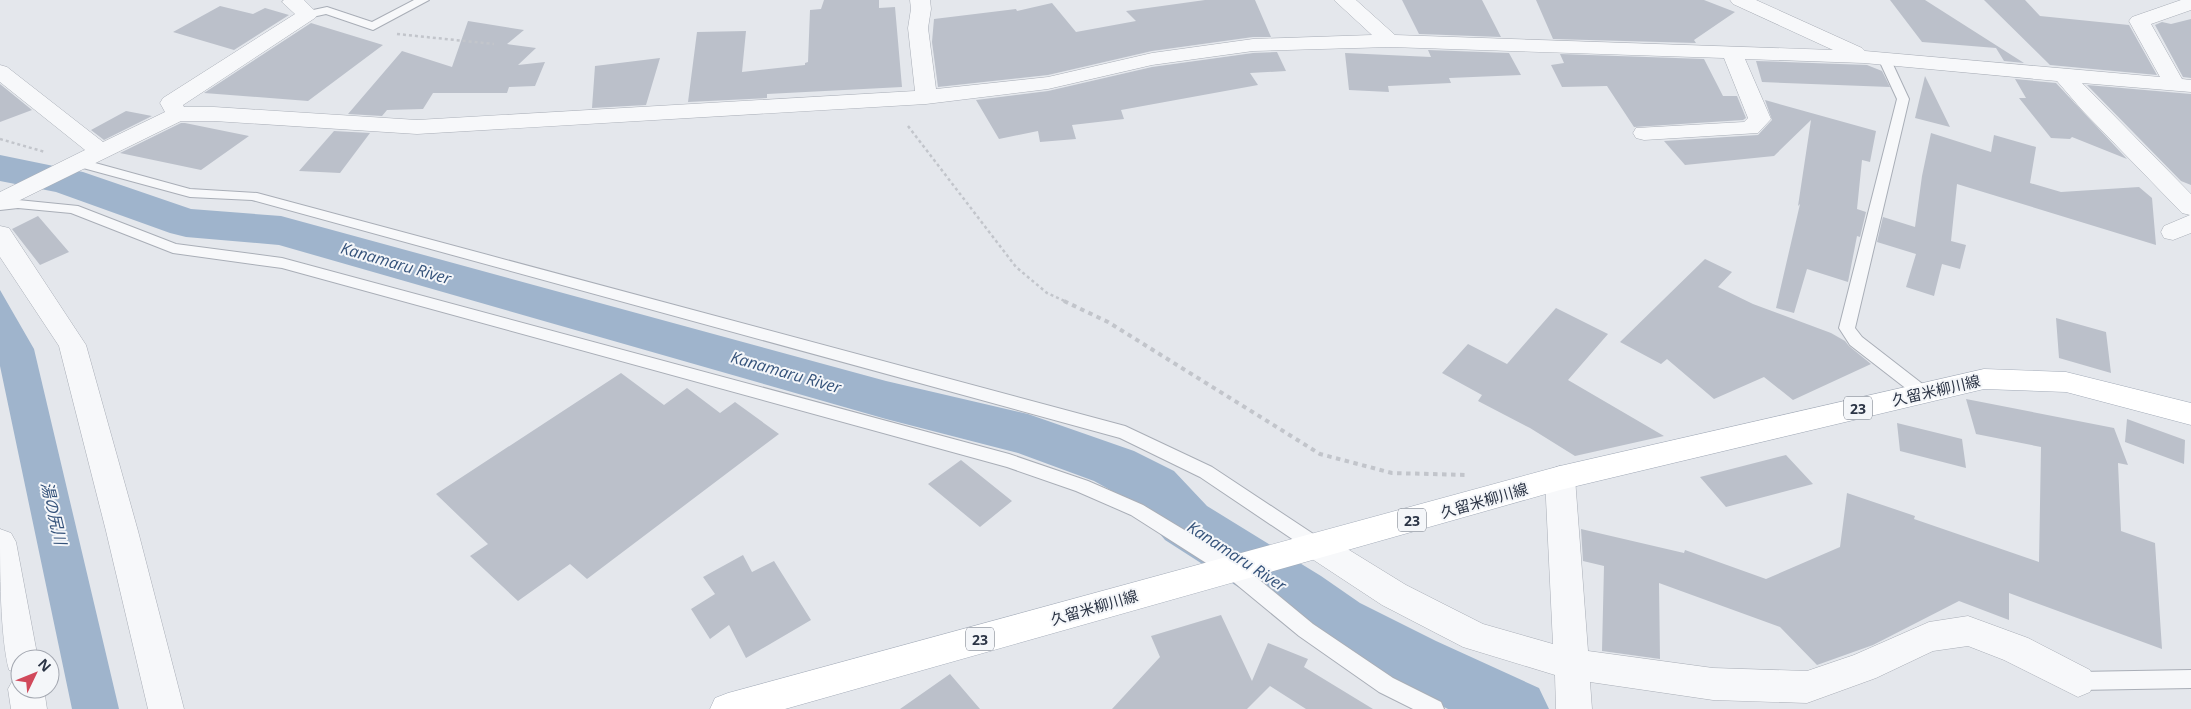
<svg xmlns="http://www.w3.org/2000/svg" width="2191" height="709" viewBox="0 0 2191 709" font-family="'Open Sans','Noto Sans JP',sans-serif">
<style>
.water{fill:#9fb4cc}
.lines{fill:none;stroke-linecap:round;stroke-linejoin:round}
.river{fill:#9fb4cc;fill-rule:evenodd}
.building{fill:#bbc0ca}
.service-casing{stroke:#a9aeb7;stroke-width:2}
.minor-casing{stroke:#a9aeb7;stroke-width:1}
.tertiary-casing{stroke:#a9aeb7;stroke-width:1}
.primary-casing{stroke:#a3abb8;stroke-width:1}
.path-far1{stroke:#c2c5cb;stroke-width:2.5;stroke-dasharray:3 3;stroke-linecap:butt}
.path{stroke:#c2c5cb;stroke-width:4;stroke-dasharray:4.5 4.5;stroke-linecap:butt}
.service{fill:#f7f8fa;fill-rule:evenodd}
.minor{fill:#f7f8fa;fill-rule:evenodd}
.tertiary{fill:#f7f8fa;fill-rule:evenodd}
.primary{fill:#fff;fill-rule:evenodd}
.labels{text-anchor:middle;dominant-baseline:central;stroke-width:4;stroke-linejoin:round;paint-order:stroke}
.shield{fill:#f4f6f9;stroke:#676e7b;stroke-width:1}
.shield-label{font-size:14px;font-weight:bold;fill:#2b3445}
.street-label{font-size:15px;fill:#2b3445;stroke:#f4f6f9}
.water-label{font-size:16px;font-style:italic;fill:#34527a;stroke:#f4f6f9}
</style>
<rect width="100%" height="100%" fill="#e4e7ec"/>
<!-- water -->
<path class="water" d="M0,160l109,27 -12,9 -97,-18z
M0,290l34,59 85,360h-47l-72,-343z"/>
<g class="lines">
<!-- river -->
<path class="river" d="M0,155l83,17 108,37 90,7 605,165 142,33 106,37 40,20 33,35 114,70 39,27 76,38 103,47 10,21h-101l-58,-28 -74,-40 -39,-29 -112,-72 -31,-37 -40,-22 -76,-28 -132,-34 -607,-174 -93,-8 -16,-4 -114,-41 -56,-11z"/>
</g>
<!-- building -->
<path class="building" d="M824,0h55v8l16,-1 7,80 -135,7v4l-79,4 9,-70 49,-1 -4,41 63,-7v-2l3,-1 2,-52 11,-1z
M1205,0h50l16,37h-18l-101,14 -104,24 -110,12 -6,-45 2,-23 82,-10 1,2 35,-8 24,29 60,-11 -10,-10z
M1402,0h80l19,37 -82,-3z
M1536,0h168l31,12 -41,28 2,3 -143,-4z
M1890,0h35l99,63 -20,-2 -8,-13 -74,-6z
M1984,0h41l15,16 89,9 28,50 -107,-10z
M220,6l33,8 12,-6 24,7 -55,35 -61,-18z
M2191,19v59l-8,-1 -28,-52 7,-3 9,2z
M468,21l56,9 -17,14 29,4 -18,17 27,-3 -10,24 -26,1 -2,6h-74l-10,16 -36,1 -5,6 -34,-2 54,-63 50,16z
M311,23l72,22 -75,56 -104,-8z
M1428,50l81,3 12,22 -72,3 2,5 -63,3 1,6 -40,-2 -4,-37 86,4z
M1277,52l9,19 -36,2 8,12 -137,25 3,9 -52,6 4,14 -36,3 -2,-11 -39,8 -23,-39 72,-9 104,-24 101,-14z
M1560,54l144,5 19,37h14l9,22 -3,2 -109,7 -27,-41 -45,1 -11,-22 13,-2z
M660,58l-14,47 -54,3 3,-42z
M1756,61l111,4 15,6 8,16 -128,-5z
M1925,76l25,51 -35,-9z
M2015,79l41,4 71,76 -55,-22 -2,2 -19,-1 -32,-40h7z
M0,84l32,26 -32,12z
M2087,85l104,9v91l-10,-4z
M1765,100l111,31 -6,31 -8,-2 -5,49 9,3 -6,25 -3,-1 -9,46 -41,-13 -13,44 -18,-5 24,-104 -2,2 13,-86 -37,36 -89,9 -21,-24 94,-6 14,-15z
M126,111l26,5 -48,24 -13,-10z
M181,123h4l64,13 -48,34 -81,-17z
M334,131l36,2 -30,40 -41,-2z
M1931,133l60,19 3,-17 42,12 -6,36 31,9 78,-5 13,11 4,47 -199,-61 -6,57 15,4 -6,24 -18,-5 -8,32 -28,-9 10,-33 -39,-12 6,-25 32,10 7,-51z
M38,216l31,36 -29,13 -28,-36z
M1705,259l27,13 -14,15 35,17 78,29 14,8 4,5 22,18 -78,36 -29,-23 -50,22 -47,-40 -6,5 -41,-22z
M1556,308l52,26 -40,46 96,56 -89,20 -45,-28 -52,-27 4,-6 -40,-22 26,-29 39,20z
M2056,318l50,14 5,41 -52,-15z
M621,373l43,32 23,-17 33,25 15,-11 44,32 -192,145 -17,-15 -52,37 -48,-45 18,-12 -52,-50z
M1966,399l148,29 14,37 -10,-2 3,68 34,12 7,106 -153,-56v27l-50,-19 -86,44 -56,20 -37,-38 -121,-44 1,76 -58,-8 2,-85 -21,-5 -2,-32 103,24 1,-3 81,29 74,-32 7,-54 68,23 -1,3 125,43 2,-115 -65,-13z
M2127,419l58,21 -1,24 -59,-22z
M1897,423l65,16 4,29 -66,-17z
M1786,455l27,29 -87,23 -26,-30z
M961,460l51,41 -32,26 -52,-43z
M743,555l9,17 22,-11 37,59 -65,38 -17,-33 -19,14 -19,-30 24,-15 -12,-17z
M1221,615l31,66 16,-38 40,16 -4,8 69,42h-67l-36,-23 -23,23h-135l48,-52 -9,-21z
M950,674l30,35h-80z"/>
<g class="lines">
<defs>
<path id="service" d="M414,0h15l-56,30 -47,-16 -18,4 -6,-4 2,-2 23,-5 45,15z
M1884,54l6,4 19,41 -54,229 7,9 67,52 2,4 -2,4 -6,2 -6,-2 -67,-52 -11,-17 58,-229 -19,-41z
M77,158l113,31 67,4 868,233 87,41 112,74 2,5 -2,5 -7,3 -7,-3 -110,-74 -80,-39 -868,-238 -62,-3 -118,-32 -2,-3 2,-3z
M18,200l60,6 98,38 106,14 727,196 79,27 55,24 96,58 74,61 80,54 48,24 3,7h-31l-34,-17 -80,-56 -74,-61 -94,-60 -55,-24 -69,-24 -725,-199 -109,-15 -102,-40 -53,-5 -18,2v-8z
M2191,670v18l-113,2 -7,-2 -3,-7 3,-7 7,-2z"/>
<path id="minor" d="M284,0h20l14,14 -3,4 -132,87 1,2h30l203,13 498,-29 -7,-63 3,-19 -1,-9h20l1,9 -3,19 8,61 112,-12 104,-24 101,-14 119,-4 -38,-35h22l39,35 438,15 -100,-46 -3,-4h26l106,48 3,3 295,26 -31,-56 3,-4 49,-17h10v10l-40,14 31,55 9,1v12l-109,-9 109,111v39l-18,7 -9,-2 -3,-6 3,-6 26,-11 -8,-2 -100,-103 -25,-29 -193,-18 -119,-4 26,60 -13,14 -114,7 -8,-2 -3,-5 3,-5 108,-6 4,-4 -24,-60 -334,-11 -137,4 -101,14 -104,24 -122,15 -509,30 -203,-13h-33l-173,85 -8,2v-16l85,-42 -85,-68v-17l7,2 96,75 62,-30 -5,-9 3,-5 132,-84 -13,-12z
M0,226l9,2 77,117 52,186 46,178h-36l-42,-178 -47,-185 -59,-89z
M1560,466l11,4 4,8 13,173 125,17 94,3 47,-16 75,-33 39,-6 60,22 62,32 5,11 -5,11 -12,5 -74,-37 -36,-14 -35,5 -57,27 -69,25 -94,-3 -123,-18 2,27h-36l-1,-34 -92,-28 -81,-42 -76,-50 -5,-9 5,-9 11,-4 11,4 78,48 77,39 70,20 -8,-166 4,-8z"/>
<path id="tertiary" d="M0,529l11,4 5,9 22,117h-18v15l-11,-4c-9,-33 -9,-103 -9,-141z
M20,675v14h24l3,20h-36l-3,-20 6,-11z"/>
<path id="primary" d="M1984,369l82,3 125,31v22l-125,-33 -82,-3 -424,101 -775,219h-75l5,-11 13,-5 832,-227z"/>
</defs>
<!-- service casing -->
<use href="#service" class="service-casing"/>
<!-- minor casing -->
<use href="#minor" class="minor-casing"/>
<!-- tertiary casing -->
<use href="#tertiary" class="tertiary-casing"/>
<!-- primary casing -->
<use href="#primary" class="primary-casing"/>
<!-- path-far1 -->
<path class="path-far1" d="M397,34l97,10
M908,126l108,141 31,26 20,9
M0,139l45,13"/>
<!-- path -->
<path class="path" d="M1064,301l44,21 212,132 72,19 74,2"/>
<!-- service -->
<use href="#service" class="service"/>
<!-- minor -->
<use href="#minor" class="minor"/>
<!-- tertiary -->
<use href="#tertiary" class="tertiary"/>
<!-- primary -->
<use href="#primary" class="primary"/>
</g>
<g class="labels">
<!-- shield labels -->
<g class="shield">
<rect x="1844" y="396.5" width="28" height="23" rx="4"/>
<rect x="1398" y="508.5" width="28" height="23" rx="4"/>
<rect x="966" y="627.5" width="28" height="23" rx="4"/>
</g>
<g class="shield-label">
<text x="1858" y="408">23</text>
<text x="1412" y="520">23</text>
<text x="980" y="639">23</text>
</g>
<!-- street labels -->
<g class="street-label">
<text transform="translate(1936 390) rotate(-13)">久留米柳川線</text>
<text transform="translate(1484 500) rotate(-16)">久留米柳川線</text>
<text transform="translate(1094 607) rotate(-16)">久留米柳川線</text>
</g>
<!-- water labels -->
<g class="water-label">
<text transform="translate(396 263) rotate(16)">Kanamaru River</text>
<text transform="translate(786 372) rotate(16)">Kanamaru River</text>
<text transform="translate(54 513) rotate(77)">湯の尻川</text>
<text transform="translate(1237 556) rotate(33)">Kanamaru River</text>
</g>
</g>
<!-- north arrow -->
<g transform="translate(35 674) rotate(47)"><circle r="24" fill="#f4f6f9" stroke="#a4a8b1"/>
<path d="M0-4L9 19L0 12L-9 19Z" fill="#d1495b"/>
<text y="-8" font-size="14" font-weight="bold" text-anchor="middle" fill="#2b3445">N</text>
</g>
</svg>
